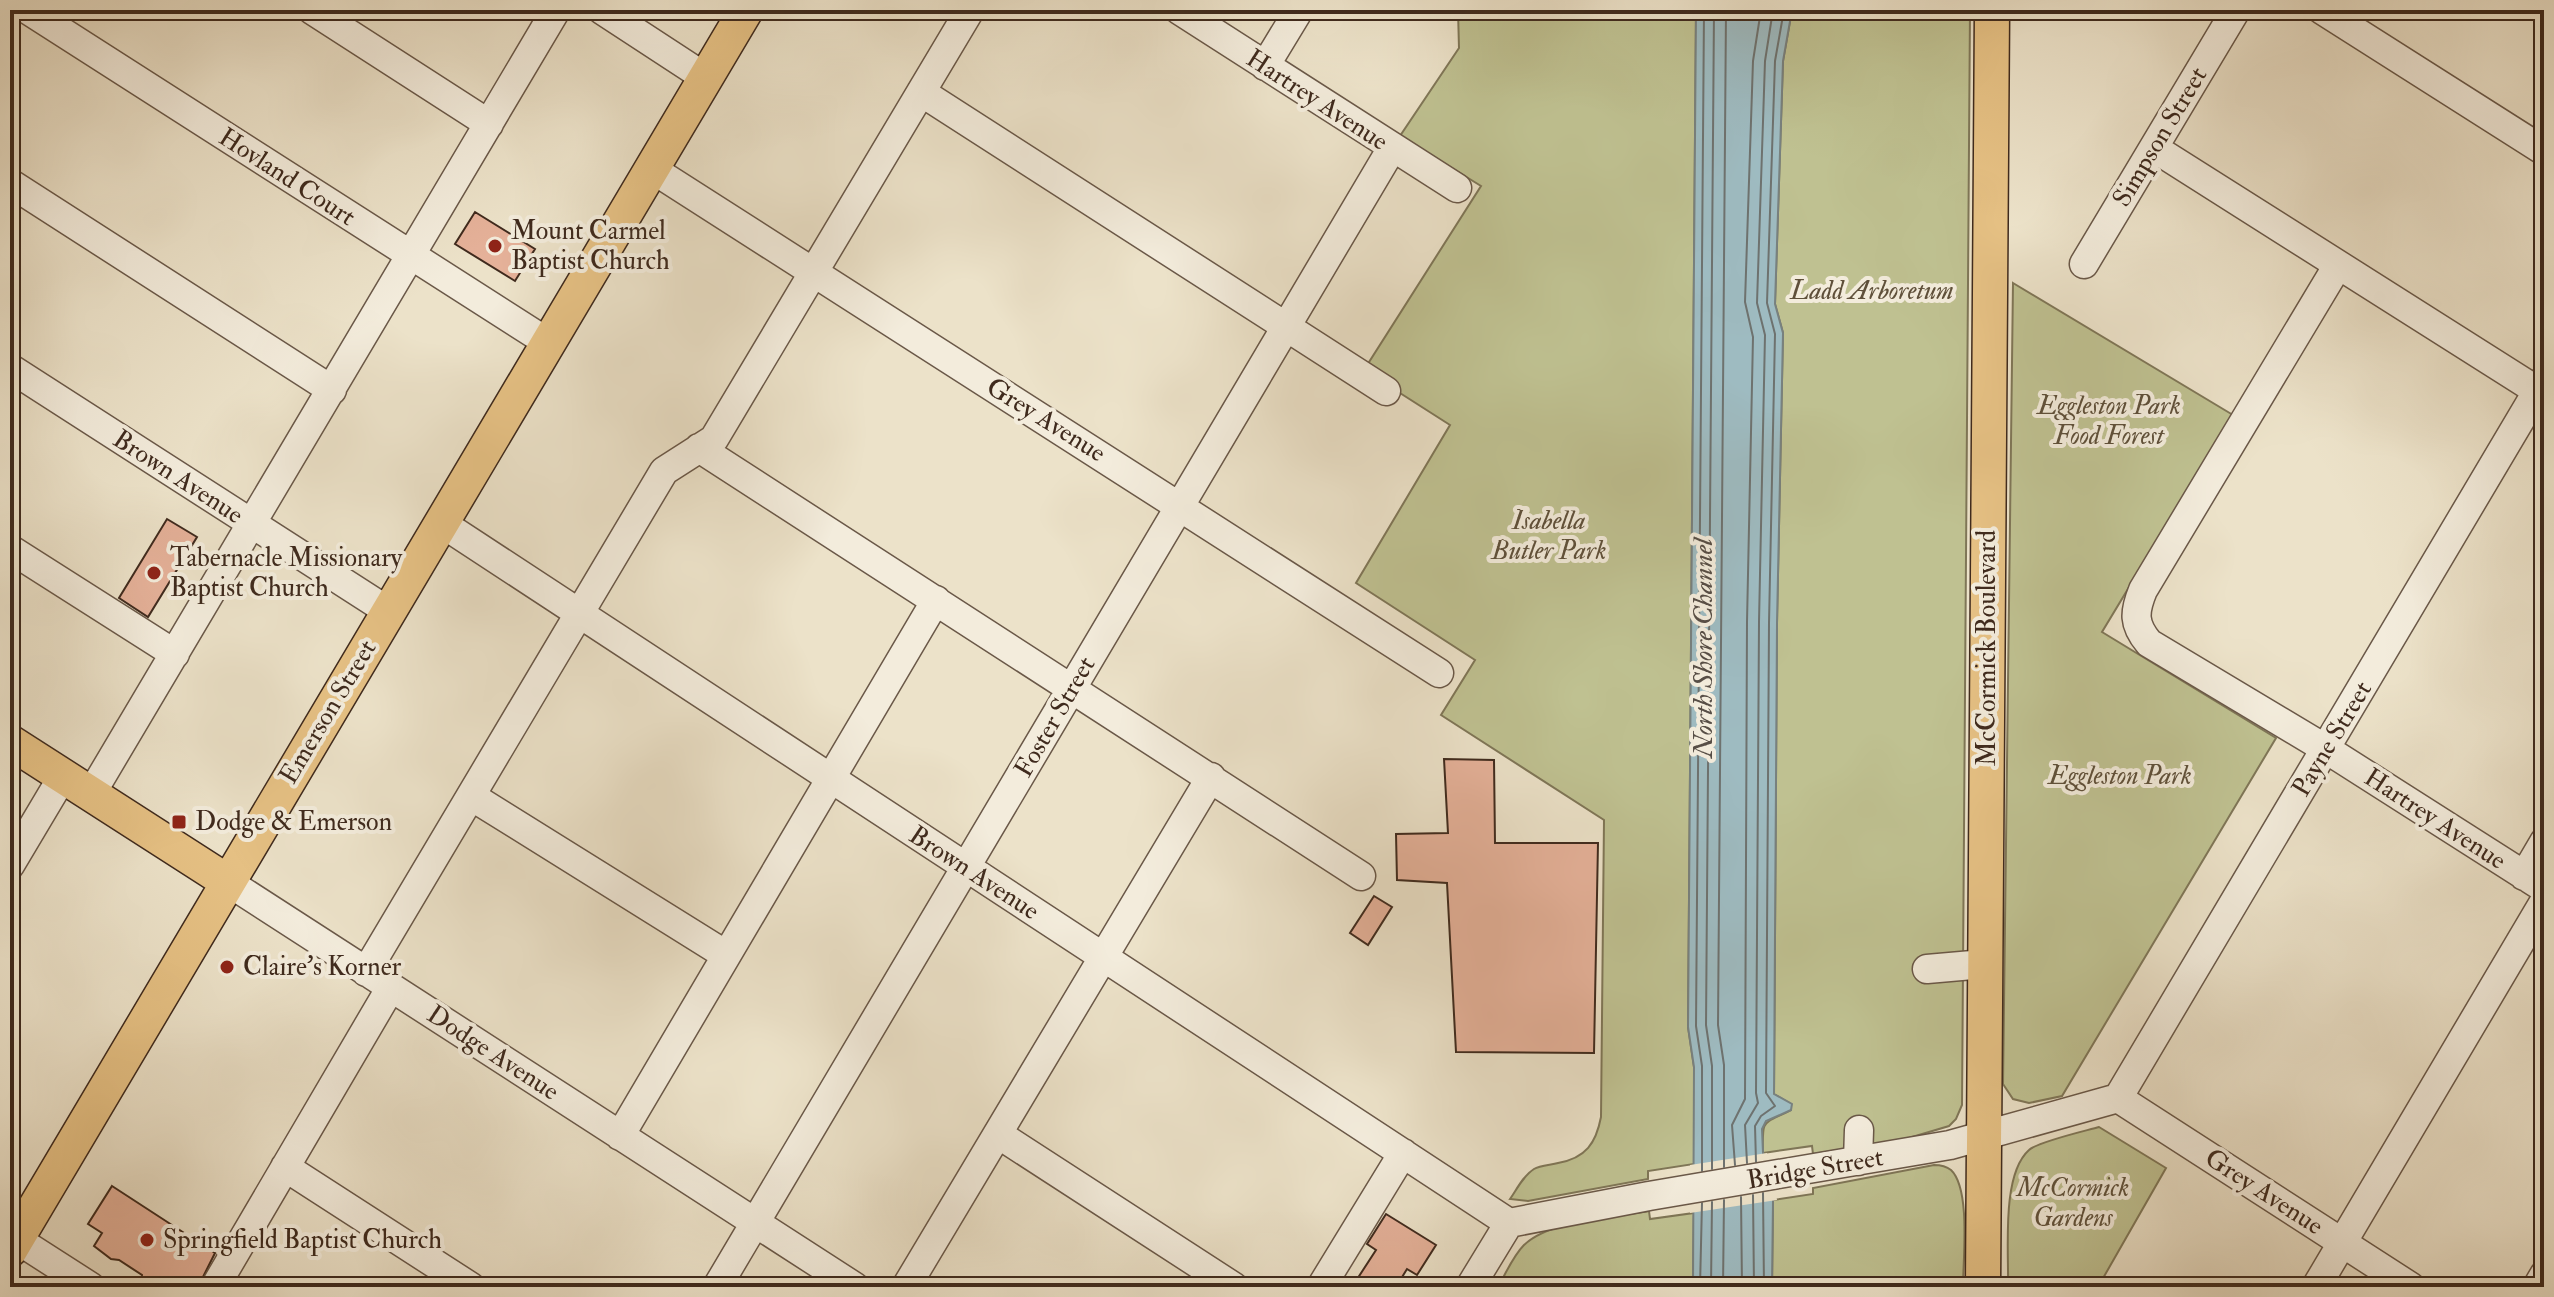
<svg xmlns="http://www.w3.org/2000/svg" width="2554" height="1297" viewBox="0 0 2554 1297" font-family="'IM FELL Double Pica',serif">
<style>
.green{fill:#bfc191;stroke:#7f7657;stroke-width:2}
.water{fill:#9ebbc1;stroke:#78817f;stroke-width:2}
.pier{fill:#ece2c9}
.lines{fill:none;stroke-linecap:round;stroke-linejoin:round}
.shore{stroke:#6e726f;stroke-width:2}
.building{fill:#e5b199;stroke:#3f2a1d;stroke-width:2}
.minor-casing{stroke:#6a5848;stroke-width:31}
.major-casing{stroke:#3f2a1d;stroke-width:37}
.minor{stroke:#f3ecdc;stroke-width:28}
.major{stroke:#e6c184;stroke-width:34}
.poi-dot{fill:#8f2418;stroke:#f3ecdc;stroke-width:3}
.labels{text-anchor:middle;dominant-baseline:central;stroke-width:8;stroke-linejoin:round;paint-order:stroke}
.street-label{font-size:26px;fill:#3f2a1d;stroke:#f3ecdc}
.poi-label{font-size:26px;fill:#3f2a1d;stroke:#f3ecdc;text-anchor:start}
.park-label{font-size:26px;font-style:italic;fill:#5f503a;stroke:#f3ecdc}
.water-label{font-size:28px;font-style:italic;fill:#574e46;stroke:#f3ecdc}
</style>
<rect width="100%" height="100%" fill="#ece2c9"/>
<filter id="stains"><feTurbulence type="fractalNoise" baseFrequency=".0025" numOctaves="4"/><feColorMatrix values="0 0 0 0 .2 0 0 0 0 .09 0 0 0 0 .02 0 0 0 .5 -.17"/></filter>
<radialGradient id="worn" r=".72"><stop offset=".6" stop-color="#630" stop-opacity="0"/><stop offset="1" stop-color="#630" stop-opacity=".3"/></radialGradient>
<!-- green -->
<path class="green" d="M1458,10h238l-8,1017 6,40v97l-46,7v8l-120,22 -18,-2c7,-10 13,-23 24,-30 6,-4 17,-4 24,-6 28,-5 38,-20 43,-46l3,-297 -163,-105 34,-55 -119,-77 94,-158 -86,-55 117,-184 -81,-50 59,-88z
M1792,10h178l-8,1095 -6,14 -7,7 -47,14 -89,14 -1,-8 -49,7c-1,-35 -1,-28 28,-43v-6l-17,-10 3,-471 6,-290 -8,-29 8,-243z
M2013,283l220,132 -131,217 174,106 -214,358 -33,7 -16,-4 -10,-15z
M2099,1127l67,41 -68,119h-90c1,-36 -7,-112 21,-137 8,-8 56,-19 70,-23z
M1934,1165c6,0 12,1 17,5 20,19 12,90 12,117h-191l1,-87 40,-6v-6z
M1649,1211l1,8 44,-6 -1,74h-195c8,-14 15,-31 26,-42 26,-25 90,-28 125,-34z"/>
<!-- water -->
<path class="water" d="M1696,10h96l-9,51 -8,243 8,29 -6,290 -3,471 18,10 -1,6 -25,11 -4,8 1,24 10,47 -1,87h-79l1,-220 -6,-40z"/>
<!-- pier -->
<path class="pier" d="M1767,1153l10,47 -87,13v-48z"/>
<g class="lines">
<!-- shore -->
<path class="shore" d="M1756,1162l-1,-36 6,-10 14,-10 -9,-13 3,-470 6,-289 -8,-31 8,-242 9,-51
M1747,1163l-2,-38 13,-22 -2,-10 3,-471 6,-287 -8,-32 8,-242 8,-51
M1735,1165l-3,-40 13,-26 2,-477 6,-285 -8,-35 8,-241 8,-51
M1724,1167v-102l-6,-40 8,-1015
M1712,1169v-103l-6,-41 8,-1015
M1702,1171v-105l-6,-40 8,-1016
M1763,1193l1,94
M1753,1195l1,92
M1741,1197l1,90
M1700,1287l2,-84
M1711,1287l1,-85
M1723,1287l1,-87"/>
</g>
<!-- building -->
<path class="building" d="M475,212l60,37 -20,32 -60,-37z
M167,519l30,18 -49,80 -29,-19z
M1444,759l50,1 1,83h103l-4,210 -138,-1 -9,-169 -50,-3 -1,-46 52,-1z
M1374,896l18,11 -24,38 -18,-12z
M112,1186l103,67 -17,34h-34l-7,-5 -16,-2 1,-5 -23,-15 -8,-1 -17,-13 8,-13 -14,-9z
M1386,1214l50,31 -19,30 -10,-6 -11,18h-44l24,-37 -9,-6z"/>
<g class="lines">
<defs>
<path id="minor" d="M28,10l519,332
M312,10l177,114
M602,10l104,68
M1179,10l278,178
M2322,10l222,141
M1265,66l34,-56
M921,92l465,299
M2154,148l390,247
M652,169l787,504
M10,183l322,207
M2084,264l152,-254
M2338,265l-195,325c-9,22 -10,34 6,53l177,106 218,139
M10,368l378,243
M699,448l662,428
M440,522l1069,701
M10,549l165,105
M91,794l465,-784
M471,796l255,159
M10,865l53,-89
M2524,876l20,-34
M228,882l627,405
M1927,969l57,-5
M366,972l298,-501 50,-32 256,-429
M2118,1098l426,-718
M2118,1098l293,189
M998,1134l236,153
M620,1136l316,-536
M1858,1161l1,-31
M285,1167l186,120
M1509,1223l140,-27 301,-51 168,-47
M10,1235l81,52
M215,1287l176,-300
M717,1287l675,-1139
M906,1287l305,-510
M1321,1287l82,-134
M1470,1287l39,-64
M2316,1287l228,-385
M2537,1287l7,-12"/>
<path id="major" d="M10,742l218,140
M10,1250l736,-1240
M1983,1287l9,-1277"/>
</defs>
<!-- minor casing -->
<use href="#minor" class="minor-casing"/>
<!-- major casing -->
<use href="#major" class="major-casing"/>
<!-- minor -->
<use href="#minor" class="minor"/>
<!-- major -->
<use href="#major" class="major"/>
</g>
<!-- markers -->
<g class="poi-dot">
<circle cx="495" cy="246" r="8"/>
<circle cx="154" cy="573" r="8"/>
<rect x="171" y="814" width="16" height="16" rx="4"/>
<circle cx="227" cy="967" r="8"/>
<circle cx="147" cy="1240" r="8"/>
</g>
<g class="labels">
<!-- street labels -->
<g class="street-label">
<text transform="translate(1317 100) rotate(33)">Hartrey Avenue</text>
<text transform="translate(2160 137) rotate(-59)">Simpson Street</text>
<text transform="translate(287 177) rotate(33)">Hovland Court</text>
<text transform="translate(1046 420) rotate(32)">Grey Avenue</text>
<text transform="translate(178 477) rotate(33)">Brown Avenue</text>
<text transform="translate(1987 648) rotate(-90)">McCormick Boulevard</text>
<text transform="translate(328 712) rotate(-59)">Emerson Street</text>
<text transform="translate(1055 717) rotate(-60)">Foster Street</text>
<text transform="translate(2332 739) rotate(-59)">Payne Street</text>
<text transform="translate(2435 819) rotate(33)">Hartrey Avenue</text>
<text transform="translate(974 873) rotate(33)">Brown Avenue</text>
<text transform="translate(493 1053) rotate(33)">Dodge Avenue</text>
<text transform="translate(1815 1169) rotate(-10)">Bridge Street</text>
<text transform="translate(2264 1192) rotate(33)">Grey Avenue</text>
</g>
<!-- poi labels -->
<g class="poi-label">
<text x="511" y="231">Mount Carmel<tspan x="511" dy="30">Baptist Church</tspan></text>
<text x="170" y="558">Tabernacle Missionary<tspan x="170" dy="30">Baptist Church</tspan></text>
<text x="195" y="822">Dodge &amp; Emerson</text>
<text x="243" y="967">Claire's Korner</text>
<text x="163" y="1240">Springfield Baptist Church</text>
</g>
<!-- park labels -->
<g class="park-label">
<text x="1872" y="291">Ladd Arboretum</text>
<text x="2109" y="406">Eggleston Park<tspan x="2109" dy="30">Food Forest</tspan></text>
<text x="1549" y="521">Isabella<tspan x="1549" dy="30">Butler Park</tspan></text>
<text x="2120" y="776">Eggleston Park</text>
<text x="2073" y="1188">McCormick<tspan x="2073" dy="30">Gardens</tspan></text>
</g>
<!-- water labels -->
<g class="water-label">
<text transform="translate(1703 648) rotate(-90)">North Shore Channel</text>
</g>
</g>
<!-- margin -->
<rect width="2554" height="1297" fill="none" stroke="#ece2c9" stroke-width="40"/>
<rect x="12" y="12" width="2530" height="1273" fill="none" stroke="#3f2a1d" stroke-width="4"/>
<rect x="20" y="20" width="2514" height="1257" fill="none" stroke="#3f2a1d" stroke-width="2"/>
<rect width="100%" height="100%" filter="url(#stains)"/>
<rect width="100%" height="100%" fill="url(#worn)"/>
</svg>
